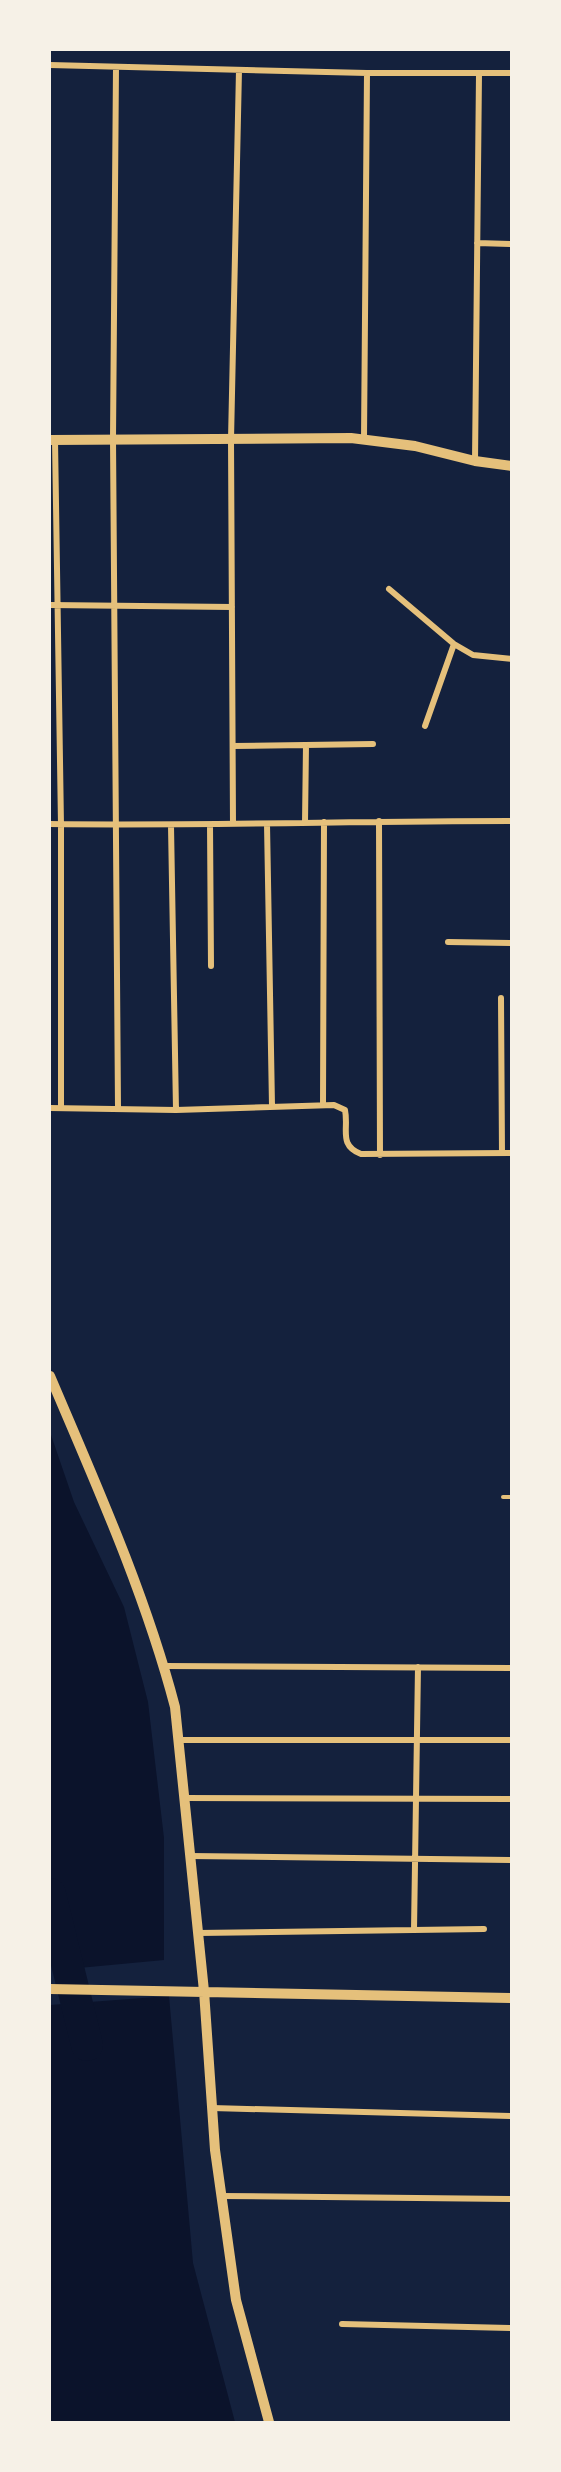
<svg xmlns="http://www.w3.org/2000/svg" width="561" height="2472" viewBox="0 0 561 2472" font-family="'Fira Sans',sans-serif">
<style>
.water{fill:#0b132b}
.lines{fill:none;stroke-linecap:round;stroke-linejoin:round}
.river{stroke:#0b132b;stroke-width:32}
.service{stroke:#e5c07b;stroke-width:4}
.minor{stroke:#e5c07b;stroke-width:6}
.tertiary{stroke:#e5c07b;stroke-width:10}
</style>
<rect width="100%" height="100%" fill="#14213d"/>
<!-- water -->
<path class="water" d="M50,1432l24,70 50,105 24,95 16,136v122l-96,9 -18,-9z
M169,1996l24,267 42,159h-185v-417z"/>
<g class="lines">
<!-- river -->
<path class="river" d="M50,1894l37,151"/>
<!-- service -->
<path class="service" d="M503,1497h9"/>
<!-- minor -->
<path class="minor" d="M50,65l317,8h145
M116,67l-3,372 5,669
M477,243l35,1
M364,439l3,-366
M55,440l6,385v283
M475,461l4,-387
M389,589l65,55 19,11 39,4
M50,605l182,2
M425,726l29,-82
M233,746l140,-2
M379,821l1,334
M305,823l1,-78
M50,824c154,2 307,-3 462,-3
M233,824l-2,-384 8,-370
M267,824l5,282
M210,825l1,141
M171,826l5,284
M448,942l64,1
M501,998l1,155
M323,1105l1,-283
M50,1108l126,2 158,-5 11,5c4,19 -7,35 16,44l151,-1
M165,1666l347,2
M179,1740h333
M185,1798l327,1
M190,1856l322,4
M414,1930l4,-263
M198,1933l286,-4
M212,2108l300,8
M221,2196l291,3
M342,2324l170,4"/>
<!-- tertiary -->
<path class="tertiary" d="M50,440l301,-2 64,8 60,15 37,5
M50,1376c46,108 95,217 125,331l29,284 11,159 21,150 33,122
M50,1989l462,9"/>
</g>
<!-- border -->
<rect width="561" height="2472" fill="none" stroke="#f6f1e7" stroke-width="102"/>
</svg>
